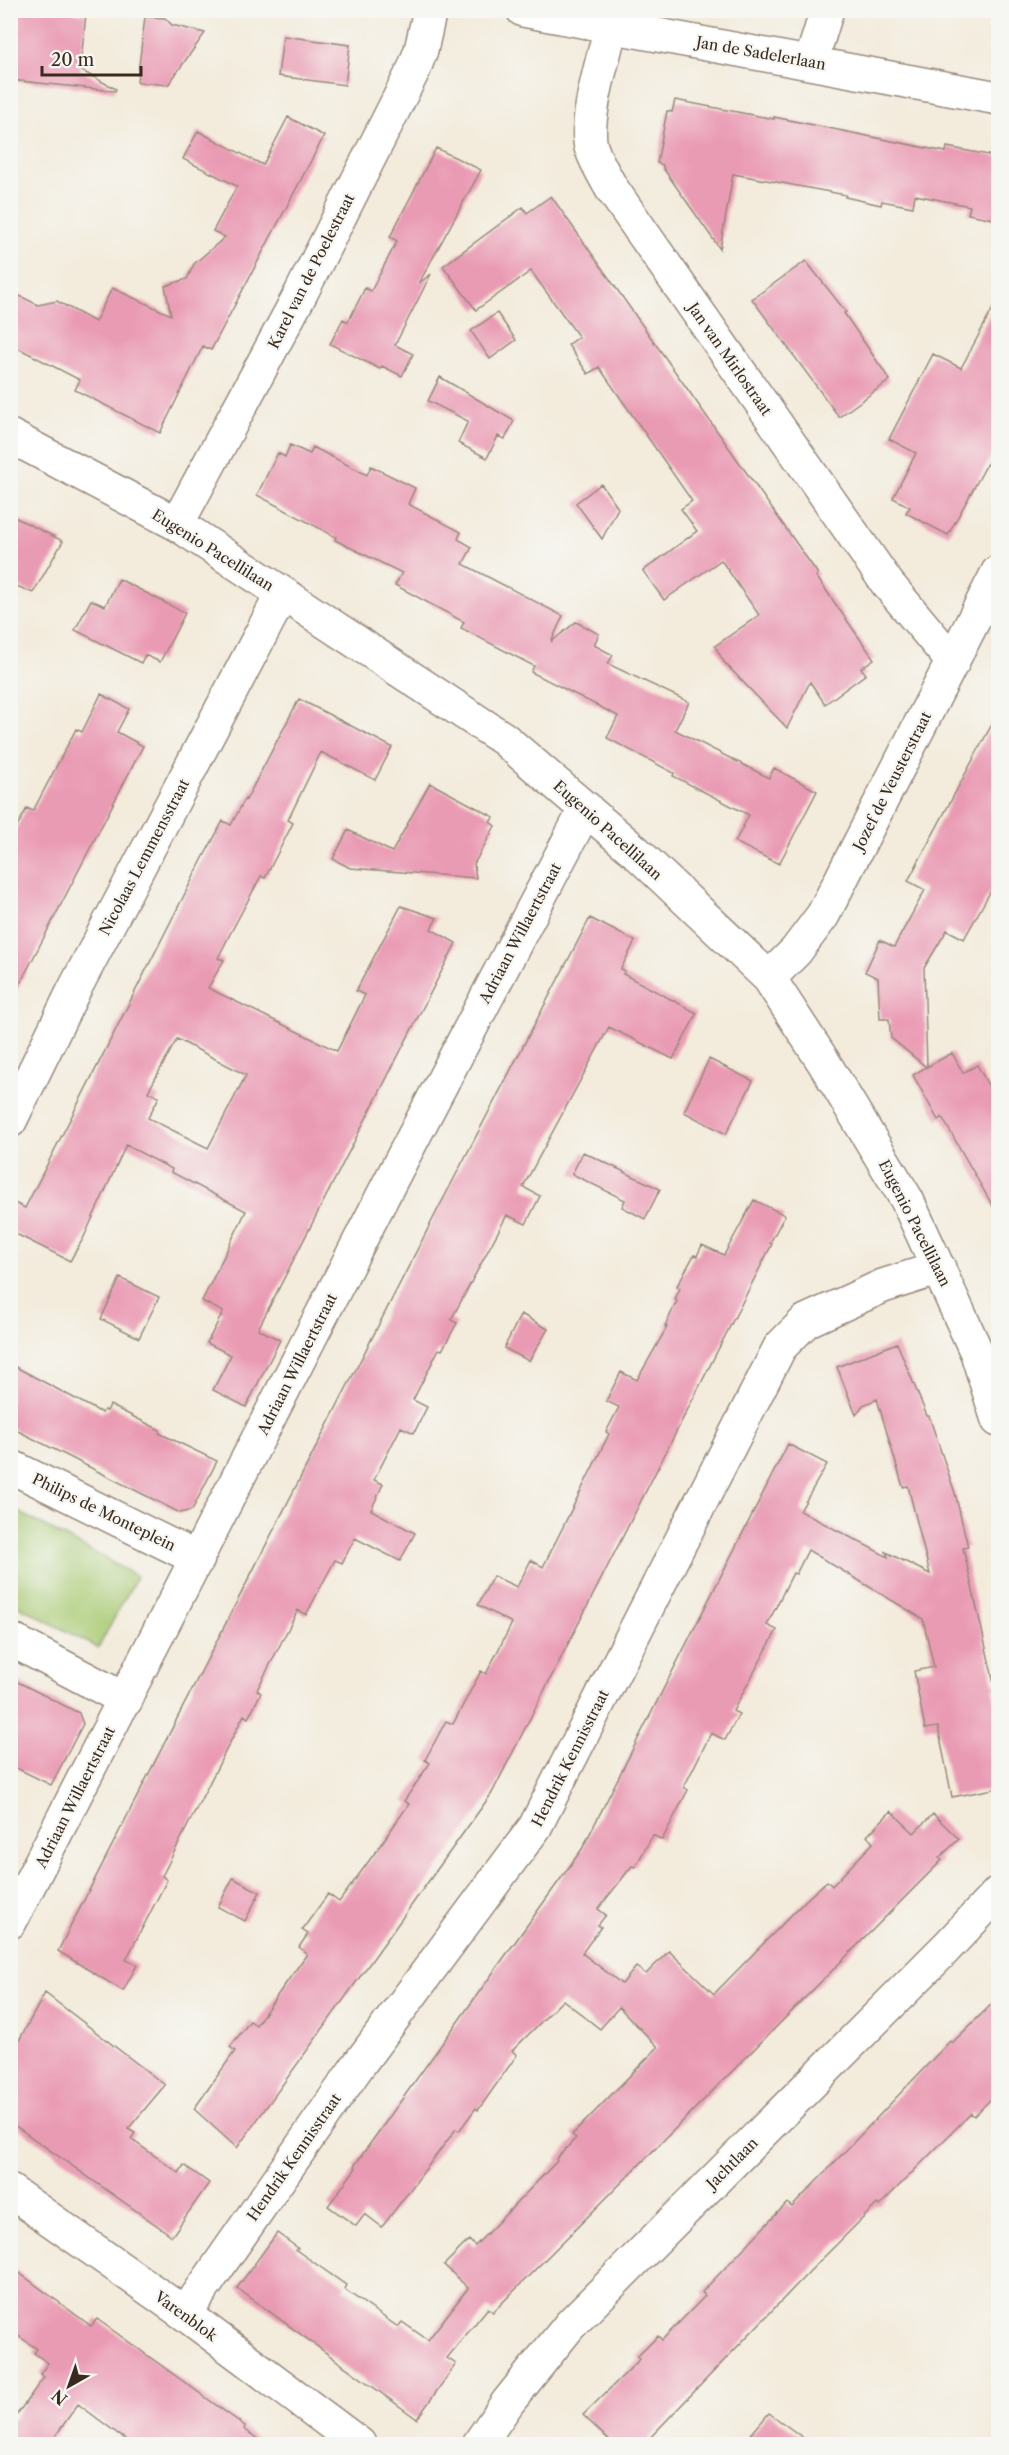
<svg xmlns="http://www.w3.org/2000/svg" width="1009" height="2455" viewBox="0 0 1009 2455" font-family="'Libre Caslon Text',serif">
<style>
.green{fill:#a8ca72;stroke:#727a48;stroke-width:1.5}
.building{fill:#ea9bb4;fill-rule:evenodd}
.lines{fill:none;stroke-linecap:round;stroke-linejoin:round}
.minor-casing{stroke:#978a7c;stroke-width:36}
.minor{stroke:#fff;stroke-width:33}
.labels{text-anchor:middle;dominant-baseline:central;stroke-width:4.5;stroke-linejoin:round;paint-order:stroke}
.street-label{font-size:15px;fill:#3b2a1e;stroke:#f6f6f2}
</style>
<rect width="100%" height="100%" fill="#f6f6f2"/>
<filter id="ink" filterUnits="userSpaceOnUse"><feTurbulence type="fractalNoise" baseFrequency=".0167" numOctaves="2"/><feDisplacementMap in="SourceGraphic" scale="12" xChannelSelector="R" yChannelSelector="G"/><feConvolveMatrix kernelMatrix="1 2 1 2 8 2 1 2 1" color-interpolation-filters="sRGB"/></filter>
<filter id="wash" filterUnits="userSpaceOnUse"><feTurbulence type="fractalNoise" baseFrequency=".008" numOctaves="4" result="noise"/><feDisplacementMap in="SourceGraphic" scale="24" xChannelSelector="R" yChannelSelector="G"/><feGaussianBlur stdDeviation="1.35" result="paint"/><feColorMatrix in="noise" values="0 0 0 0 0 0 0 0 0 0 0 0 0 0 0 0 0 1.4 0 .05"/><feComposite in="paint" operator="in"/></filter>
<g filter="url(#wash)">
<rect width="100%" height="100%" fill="#f3ebdb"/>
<!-- green -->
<path class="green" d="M11,1508l126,68 -39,72 -87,-46z"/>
<g id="blocks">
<!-- building -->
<path class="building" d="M10,10h44l32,4 -6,56 36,19 -1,2 -105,-11z
M145,17l20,1 7,7 33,8 -37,52 -31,-3z
M283,36l67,9 -5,40 -67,-9z
M675,100l99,19v-2l172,35 1,-5 52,10v63l-31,-6 2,-8 -55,-11 -2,12 -31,-6 -1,4 -36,-8 1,-2 -113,-21 -13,75 -57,-81v-3l-6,-2 10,-52 5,1z
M288,117l36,19 -113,214 -8,-4 -43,87 -85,-43 5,-10 -70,-36v-53l28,14 19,-4 38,21 17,-34 59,27 -6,-29 22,-7 7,-15 31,-27 -12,-6 24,-45 -54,-27 15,-28 65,34z
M436,148l45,22 -62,113 12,-9 -36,71 18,9 -11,22 -20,-10 -2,3 -50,-25 13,-25 5,3 17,-34 6,3 26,-50 -7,-4z
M551,196l248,351 19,27 -2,2 58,83 -13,9 5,6 -41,30 -15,-22 -23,46 -63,-66 -9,-16 44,-31 -38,-55 -57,40 -21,-29 54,-40 -16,-22 11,-8 -93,-134 -11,7 -20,-29 11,-8 -48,-66 -55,39 -33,-44 80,-59 4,6z
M806,261l40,51 -2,1 46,67 -51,37 -87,-118z
M999,297v145l-51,93 -42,-22 4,-6 -17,-9 23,-45 -27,-14 44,-85 28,14z
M497,313l19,27 -26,19 -19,-28z
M440,377l74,44 -9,18 -7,-3 -11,22 -29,-15 10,-22 -40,-20z
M290,445l20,9 3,-7 54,28 4,-9 44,22 -7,16 53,28 -3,7 14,8 -9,17 100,52 -12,26 25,-20 23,12 -5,11 19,10 -5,9 81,38 -14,28 94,48 5,-10 43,23 -38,73 -44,-22 14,-27 -76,-39 1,-3 -67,-35 11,-22 -87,-44 3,-6 -73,-38 3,-6 -69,-37 7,-12 -67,-33 1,-3 -79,-42 21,-42 7,4z
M601,484l17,24 -16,31 -26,-36z
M10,515l53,26 -30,52 -23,-10z
M119,579l66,34 -25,49 -15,-7 -4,8 -66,-33 16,-30 14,6z
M101,694l28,15 -12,23 26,14 -133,257v-163l17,-32 6,3 43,-82 6,3z
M299,699l93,48 -17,33 -54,-28 -33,68 5,3 -28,55 -4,-2 -32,60 -11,22 6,2 -16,28 129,63 28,-56 -9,-4 45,-85 36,12 -6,11 25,14 -198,386 22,11 -34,67 -33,-17 18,-35 -24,-12 16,-31 -21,-11 44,-90 -75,-39 1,-3 -46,-24 -43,94 -13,22 -60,-30v-30l15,7 177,-348 21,-39 8,4 14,-26 1,1zM177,1039l69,36 -38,73 -60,-30 11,-21 -11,-5z
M999,711v165l-35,63 -17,-9 -23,38 3,99 25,-14 11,20 14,-8 22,40v112l-57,-100 -4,3 -25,-45 13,-8 -35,-29 -2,-19h-9l-2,-41 -13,-6 15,-32 14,7 31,-57 -17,-9z
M430,783l64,34 -4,5 5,4 -21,38 2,14 -126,-10 -17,-9 15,-29 44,22z
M590,918l45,23 -14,28 4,2 -2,3 74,39 -24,46 -64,-32 -86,160 17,9 -14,28 -19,-9 -56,105 6,3 -15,27 -3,-1 -26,51 14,7 -13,26 -13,-6 -27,53 9,4 -12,26 44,23 -15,28 -45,-23 -13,25 -7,-3 -29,55 -8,-5 -41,80 4,3 -13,25 -4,-3 -82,161 5,4 -41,80 11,5 -14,26 -65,-40 379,-740z
M709,1059l44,22 -27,53 -42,-22z
M583,1152l77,37 -15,30 -23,-12 3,-7 -53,-26z
M754,1200l31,15 -15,28 2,1 -280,549 -255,355 -43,-39 41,-58 -5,-4 20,-26 6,4 51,-71 -8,-7 9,-13 -6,-4 26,-36 11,8 35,-48 35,-50 -5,-3 26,-38 -5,-3 21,-39 7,3 28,-53 5,3 26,-51 -34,-18 15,-29 24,11 14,-27 12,7 66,-133 -3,-2 13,-25 -13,-6 15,-29 16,8 30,-53 -2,-1 12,-25 -2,-2 5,-11 -3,-2 17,-31 3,1 5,-11 22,10z
M120,1278l39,19 -20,41 -38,-19z
M521,1314l27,15 -19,32 -25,-13z
M897,1343l30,73h2l26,77 13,54 -5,1 32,139 -2,4 6,23v74l-47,9 -14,-70 -13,2 -11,-58 20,-4 -11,-48 -115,-69 -12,24 -3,-1 -26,52 10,5 -44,81 6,3 -14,26 -14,-7 -27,54 4,3 -26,50 -9,-5 -18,32 -3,-1 -34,43 8,6 -8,10 3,2 -19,26 40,31 14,-17 10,7 23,-23 45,43 92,-94 21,-19 5,5 41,-43 -6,-7 24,-25 23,22 19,-19 26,25 -20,19 3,2 -449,452 -5,-4 -41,50 9,6 -39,55 -180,-131 40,-55 21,15 -2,2 50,35 -2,4 54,38 4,-5 26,18 40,-52 -24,-23 25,-25 6,6 82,-85 -1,-2 20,-21 -4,-3 86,-88 -39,-40 -19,22 -37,-29 -51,51 5,4 -31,44 -8,11 -2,-2 -17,23 -3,-2 -74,98 -17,-13 -9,12 -28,-20 28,-38 -2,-2 228,-317 206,-405 39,20 -27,47 88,46 -2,-5 44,22 -22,-88 -5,1 -26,-88 -14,6 -7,10 -19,-48z
M10,1364l92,49 2,-3 3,1 3,-6 50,25 -1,3 58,28 -25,49 -12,3 -170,-86z
M10,1678l69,35 4,11 -32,61 -41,-20z
M233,1878l27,14 -15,29 -27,-14z
M45,1993l120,92 -37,44 7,4 -4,6 48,34 5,-8 25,18 -37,53 -162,-114v-65z
M999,1997v94l-25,25 -3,-3 -92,93 -2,-2 -67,67 -167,174h-29l-31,-30 57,-56 -3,-2 21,-21 4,4 43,-44 -3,-4 85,-89 5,4 158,-166 2,2z
M10,2266l81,60 6,-7 148,107 -1,3 22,16h-133l-55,-41 -29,41h-39v-21l34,-47 -4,-3 8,-11 -14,-10 3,-4 -27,-19z
M769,2413l44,32h-71z"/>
</g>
</g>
<g filter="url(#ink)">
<use href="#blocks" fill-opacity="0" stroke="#978a7c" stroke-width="1.5"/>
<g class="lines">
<defs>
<path id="minor" d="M523,10l475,88
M611,27c-7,29 -27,93 -20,120 5,15 13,28 21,42l275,394 66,79
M811,62l16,-52
M10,436l167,88 327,215 132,113 133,126 54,83 84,139 70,153 21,67
M177,524l124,-231 113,-224 7,-19 9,-40
M769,978l27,-27 27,-36 175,-343
M10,1121l64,-131 208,-396
M10,1466l188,93
M10,1639l116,61
M10,1922l382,-744 194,-370
M10,2191l175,123 174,130
M185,2314l172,-247 178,-240 245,-480 26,-26 77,-35 56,-18
M479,2444l29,-42 62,-77 375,-376 53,-56"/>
</defs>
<!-- minor casing -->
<use href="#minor" class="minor-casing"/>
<!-- minor -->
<use href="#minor" class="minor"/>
</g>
</g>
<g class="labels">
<!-- street labels -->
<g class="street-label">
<text transform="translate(761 53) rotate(10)">Jan de Sadelerlaan</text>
<text transform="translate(311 271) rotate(-63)">Karel van de Poelestraat</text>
<text transform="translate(730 359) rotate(55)">Jan van Mirlostraat</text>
<text transform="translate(213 550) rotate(32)">Eugenio Pacellilaan</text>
<text transform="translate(892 781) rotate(-63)">Jozef de Veusterstraat</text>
<text transform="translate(608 830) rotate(42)">Eugenio Pacellilaan</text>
<text transform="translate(144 857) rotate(-62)">Nicolaas Lemmensstraat</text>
<text transform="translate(520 933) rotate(-62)">Adriaan Willaertstraat</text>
<text transform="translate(915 1223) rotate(63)">Eugenio Pacellilaan</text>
<text transform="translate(297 1364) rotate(-63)">Adriaan Willaertstraat</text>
<text transform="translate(104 1512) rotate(26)">Philips de Monteplein</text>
<text transform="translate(570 1758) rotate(-63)">Hendrik Kennisstraat</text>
<text transform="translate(75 1797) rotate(-63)">Adriaan Willaertstraat</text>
<text transform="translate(294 2157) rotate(-55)">Hendrik Kennisstraat</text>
<text transform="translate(732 2163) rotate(-45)">Jachtlaan</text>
<text transform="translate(186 2316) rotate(36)">Varenblok</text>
</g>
</g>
<!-- margin -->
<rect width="1009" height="2455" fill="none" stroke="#f6f6f2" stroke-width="36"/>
<!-- north arrow -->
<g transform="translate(69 2386) rotate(220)" stroke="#f6f6f2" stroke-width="4.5" paint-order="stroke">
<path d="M0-4.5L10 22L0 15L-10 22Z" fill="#3b2a1e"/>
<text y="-9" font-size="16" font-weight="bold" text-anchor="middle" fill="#3b2a1e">N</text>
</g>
<!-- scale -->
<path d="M42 66v9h99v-9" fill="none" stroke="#3b2a1e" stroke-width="3"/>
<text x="51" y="66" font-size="18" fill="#3b2a1e" stroke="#f6f6f2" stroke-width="4.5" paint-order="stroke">20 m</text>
</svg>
